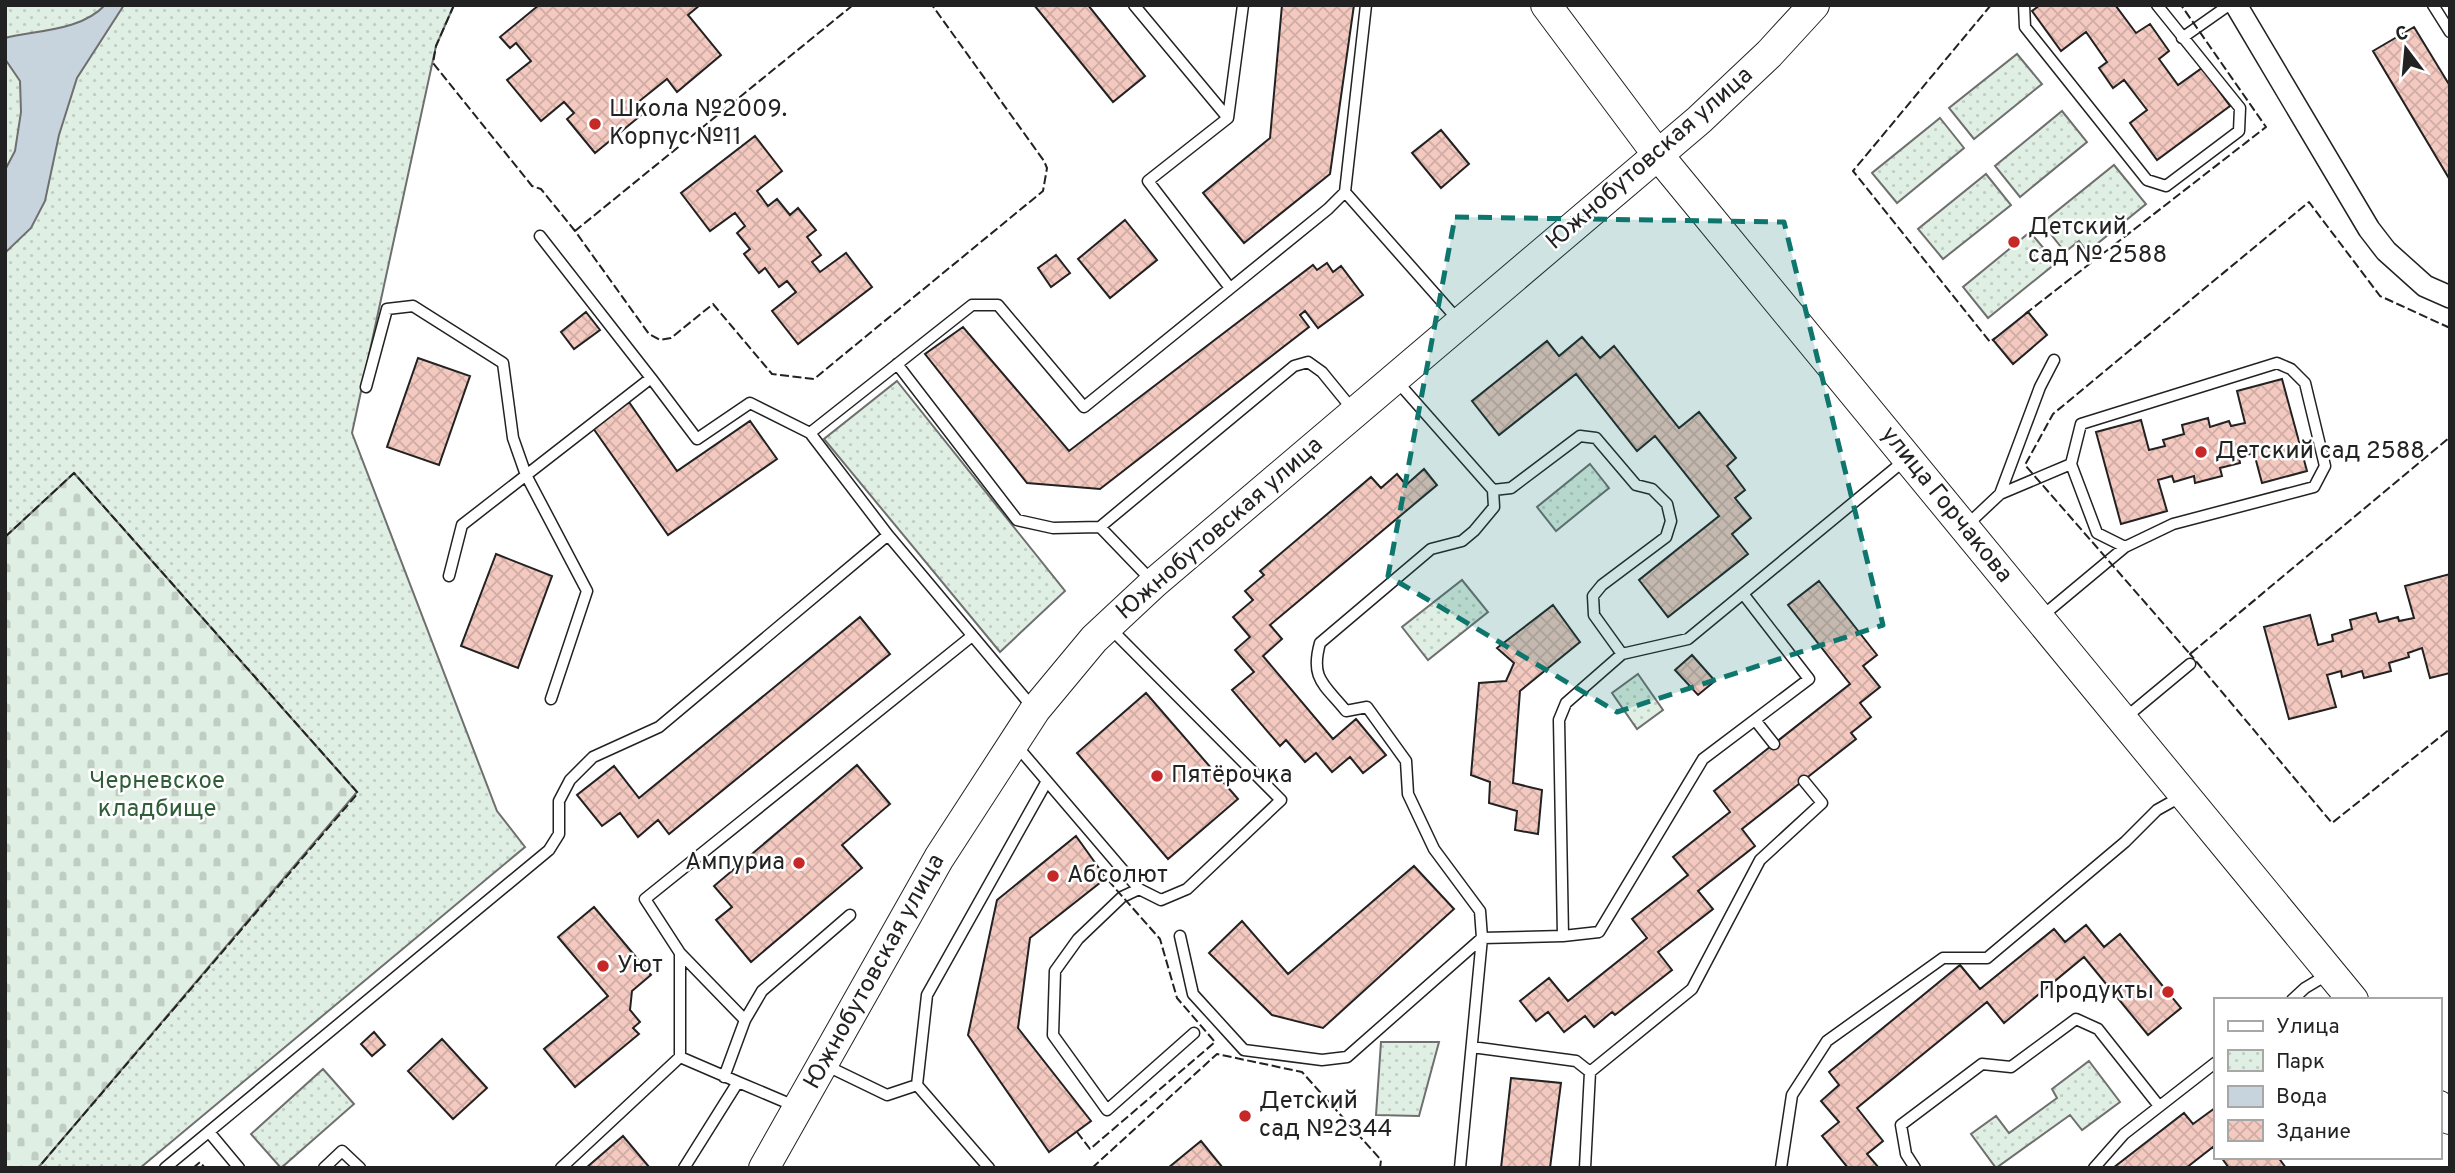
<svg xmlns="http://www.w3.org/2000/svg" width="2455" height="1173" viewBox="0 0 2455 1173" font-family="Overpass,sans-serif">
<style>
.cemetery{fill:url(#cemetery-stones);stroke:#6f6f6f;stroke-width:2}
.park{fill:url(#park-dots);stroke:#6f6f6f;stroke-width:2}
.water{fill:#c7d3dd;stroke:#6f6f6f;stroke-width:2}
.building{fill:url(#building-cross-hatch);stroke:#222;stroke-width:2}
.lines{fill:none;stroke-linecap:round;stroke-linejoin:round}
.lane-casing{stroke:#222;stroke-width:13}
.street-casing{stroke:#222;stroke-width:24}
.secondary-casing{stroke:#222;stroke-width:32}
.lane{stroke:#fff;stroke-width:10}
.street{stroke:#fff;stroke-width:21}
.secondary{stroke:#fff;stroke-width:30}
.fence{stroke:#222;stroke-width:2;stroke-dasharray:9 3.5;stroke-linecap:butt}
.marked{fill:#0f766e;fill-opacity:0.2;stroke:#0f766e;stroke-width:5;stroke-dasharray:14 9;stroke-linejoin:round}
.poi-dot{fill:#c62828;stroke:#fff;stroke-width:2.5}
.labels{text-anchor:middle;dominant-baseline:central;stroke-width:5;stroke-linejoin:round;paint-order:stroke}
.poi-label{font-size:24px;fill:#222;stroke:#fff;text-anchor:start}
.street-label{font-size:24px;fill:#222;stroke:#fff}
.park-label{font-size:24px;fill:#2f5e38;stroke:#fff}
</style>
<defs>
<pattern id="cemetery-stones" width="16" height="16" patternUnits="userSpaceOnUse" patternTransform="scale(1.75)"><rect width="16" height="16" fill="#e0efe3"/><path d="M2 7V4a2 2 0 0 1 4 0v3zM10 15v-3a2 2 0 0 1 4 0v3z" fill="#c0cdc2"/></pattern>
<pattern id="park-dots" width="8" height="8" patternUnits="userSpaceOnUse" patternTransform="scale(1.75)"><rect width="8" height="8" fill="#e0efe3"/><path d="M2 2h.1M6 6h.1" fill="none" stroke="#c0cdc2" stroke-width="1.8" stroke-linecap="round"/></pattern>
<pattern id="building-cross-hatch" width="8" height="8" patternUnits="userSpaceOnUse" patternTransform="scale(1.75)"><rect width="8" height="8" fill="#f3c9c0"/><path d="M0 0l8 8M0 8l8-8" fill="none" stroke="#d0aca5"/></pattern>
</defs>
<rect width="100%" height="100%" fill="#fff"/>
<!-- cemetery -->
<path class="cemetery" d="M74,473l284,320 -320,375h-33v-631z"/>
<!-- park -->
<path class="park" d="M5,5h449l-18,41 -84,387 145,378 28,36 -385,321h-102l319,-376 -283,-319 -69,64z
M2017,54l25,30 -68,55 -25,-31z
M2062,111l25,31 -67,55 -25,-31z
M1940,118l24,30 -67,55 -25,-30z
M2114,165l32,39 -59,48 -8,-11 -14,11 -23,-29z
M1986,174l25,31 -68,54 -25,-30z
M2030,232l26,31 -68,55 -25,-31z
M897,381l168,210 -65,61 -176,-213z
M1590,464l19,24 -53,43 -19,-24z
M1462,580l26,32 -60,48 -26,-33z
M1638,674l25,36 -26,19 -25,-36z
M1381,1042h58l-20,74 -43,-1z
M2089,1061l31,41 -38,28 -12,-15 -74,53 -25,-34 25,-18 13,17 48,-35 -5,-9z
M323,1069l31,35 -73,64 -30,-34z"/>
<!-- water -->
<path class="water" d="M105,5h19l-47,73 -18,57 -14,66 -14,27 -26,25v-83l10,-19 6,-39 -1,-31 -15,-22v-21c32,-8 76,-7 100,-33z"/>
<!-- building -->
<path class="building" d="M539,5h161l-12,10 33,40 -44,37 -10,-13 -30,24 8,9 -50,41 -28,-34 7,-6 -10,-11 -23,19 -34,-41 24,-19 -15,-18 -6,5 -10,-11z
M1034,5h54l57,71 -32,26z
M1282,5h72l-24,169 -86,69 -41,-50 67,-55z
M2040,5h78l-2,1 20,27 14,-9 19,27 -10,8 19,26 24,-17 28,38 -73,54 -27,-37 17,-13 -23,-30 -11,8 -14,-20 8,-6 -21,-30 -25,19 -29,-40z
M2414,27l36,59v94l-77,-129z
M1441,130l28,34 -28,24 -29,-35z
M755,136l27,35 -25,20 11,15 9,-7 13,16 8,-7 18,22 -9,7 14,18 -9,7 8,10 26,-19 26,34 -74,57 -26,-33 24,-19 -9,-11 -8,6 -14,-19 -6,5 -15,-19 6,-5 -13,-16 8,-7 -10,-13 -25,18 -29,-38z
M1125,220l32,40 -47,38 -32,-39z
M1056,255l14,18 -19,14 -13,-19z
M1327,263l6,9 8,-6 22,29 -45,33 -13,-17 -5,4 9,12 -209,162 -73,-6 -102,-129 38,-27 106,124 244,-186 4,5z
M586,312l14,18 -26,19 -13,-17z
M2028,312l19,23 -34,29 -20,-24z
M1582,337l18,21 14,-12 65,82 20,-16 37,46 -9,8 18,24 -10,8 16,20 -19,16 16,20 -80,63 -29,-37 80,-64 -64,-80 -18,15 -61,-77 -77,61 -27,-34 75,-60 12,15z
M418,358l52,18 -31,89 -52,-18z
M2282,379l25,92 -45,12 -8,-30 -15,4 1,6 -20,5 2,8 -27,7 -1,-7 -20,6 -2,-6 -14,4 9,31 -46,13 -25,-92 45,-12 8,30 16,-4 -2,-6 21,-6 -2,-9 26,-7 2,9 19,-6 2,5 14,-3 -8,-32z
M629,402l48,69 73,-50 27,38 -109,76 -75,-107z
M1424,469l13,16 -167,140 12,14 -19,17 70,83 23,-20 30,36 -23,18 -13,-16 -18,15 -16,-19 -11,9 -19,-22 -6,6 -48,-56 22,-18 -19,-22 15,-13 -17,-20 20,-17 -8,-9 19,-16 -4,-4 111,-94 10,11 16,-14 9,11z
M496,554l56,22 -34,92 -57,-22z
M2450,574v99l-20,5 -8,-30 -14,5 1,4 -20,6 2,8 -27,7 -2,-7 -20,6 -1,-6 -14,4 9,32 -47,12 -25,-92 46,-12 8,30 15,-4 -1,-6 20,-6 -2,-9 26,-7 3,9 19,-5 1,4 15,-3 -9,-32z
M1819,581l58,74 -14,11 17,21 -20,16 11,14 -20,16 5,6 -114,90 13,17 -57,45 15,18 -55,43 14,18 -57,45 -3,-3 -18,15 -9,-11 -21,16 -16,-20 -12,9 -16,-20 29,-23 19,23 79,-63 -15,-19 56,-44 -15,-18 57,-45 -16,-21 136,-107 -62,-79z
M1553,605l27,37 -60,49 -7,92 29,7 -4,44 -23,-4 2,-19 -28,-8 1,-21 -19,-7 8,-92 27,-2 8,-18 -17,-15z
M860,617l30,37 -221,180 -11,-14 -20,17 -18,-24 -18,13 -25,-31 37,-29 25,32z
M1692,655l23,26 -17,14 -23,-25z
M1146,693l92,106 -70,60 -91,-106z
M857,765l33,39 -48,41 20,23 -111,94 -35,-42 16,-13 -18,-21z
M1076,836l30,42 -76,60 -12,90 73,93 -42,31 -81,-117 29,-135z
M1414,866l40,43 -131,119 -51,-13 -63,-62 33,-32 46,53z
M594,907l57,68 -19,16 -2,19 10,12 -7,6 6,6 -64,53 -31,-38 64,-53 -50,-59z
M2086,925l18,22 16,-13 61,74 -33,27 -64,-78 -80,66 -17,-21 -130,106 26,33 -16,13 12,14h-31l-26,-32 17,-14 -18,-21 18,-16 -10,-13 131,-107 20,24 74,-60 11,13z
M374,1032l11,13 -13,11 -11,-12z
M442,1039l45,49 -34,31 -45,-48z
M1511,1078l50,5 -11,85h-49z
M2215,1108v42l-2,-3 -27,21h-73l71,-55 9,11z
M623,1136l27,32h-64z
M1201,1141l22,27h-55z
M2221,1157h57l8,11h-57z"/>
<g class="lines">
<defs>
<path id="lane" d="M1134,5l94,113
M2024,5l1,22 122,153 19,6 73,-55 1,-23 -83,-103
M2433,5l17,27
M2182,38l47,-33
M1345,192l114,129
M540,236l111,142
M1230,288l-82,-107 80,-63 15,-113
M2277,363l14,6 14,14 20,83 -11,21 -141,37 -48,23 -28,-14 -26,-69 10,-40z
M897,364l120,156 36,8 47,-1
M1395,379l98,111 18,-2 69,-52 16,2 40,47 16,4 15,15 4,17 -5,16 -64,48 -9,11 1,19 28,39
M366,387l21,-78 26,-3 90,57 10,75 13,37 61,116 -36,108
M2000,494l40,-107 14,-27
M1967,525l33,-31 71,-30
M888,535l-78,-102 162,-128h26l86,102 244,-198 17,-17 21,-187
M449,576l13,-51 189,-147 46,61 53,-36 60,30
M1152,581l-52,-54 194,-161 14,-4 14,10 31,38
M1744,595l65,84 -106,80 -104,173 -36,4 -4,-216 7,-17 56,-49 66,-15 217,-179
M2041,617l84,-70
M2125,718l65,-54
M1755,720l19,24
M1016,745l123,144 22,11 26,-11 94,-89 -173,-174
M1139,889l-17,8 -44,42 -23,32 -2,64 54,75 87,-77
M1180,936l13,58 51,56 78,10 25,-3 135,-119 -2,-27 -46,-62 -26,-55 -2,-33 -39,-54 -21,4c-22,-27 -36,-32 -26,-68l111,-94 31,-8 12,-10 20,-24 -1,-17
M680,953l65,67 -21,57
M2292,1000l13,-12 25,-15
M745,1020l17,-29 88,-76
M1472,1047l104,14 14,11
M680,1057v-104l-35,-54 327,-263
M825,1065l62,30 30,-10
M209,1132l30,36
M165,1168l384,-318 10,-16v-33l11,-21 23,-23 66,-30 229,-192 146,174
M324,1168l18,-17 18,17
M561,1168l119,-111 58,25
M684,1168l54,-86 59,25
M989,1168l-72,-83 10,-90 120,-214
M1460,1168l22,-230 81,-2
M1585,1168l5,-96 102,-83 68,-129 62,-57 -18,-22
M1781,1168l11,-73 35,-54 116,-83h44l138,-116 32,-32 25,-14
M1915,1168l-9,-14 -5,-29 81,-61 29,3 65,-48 22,10 61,77
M2094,1168l30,-34 91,-71"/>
<path id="street" d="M2236,5l133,224 17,22 39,35 25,11"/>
<path id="secondary" d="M1546,5l112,150 695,845
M2439,1106l11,13
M764,1168l175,-310 96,-148 59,-71 60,-56 545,-463 70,-66 45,-49"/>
</defs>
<!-- lane casing -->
<use href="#lane" class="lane-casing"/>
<!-- street casing -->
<use href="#street" class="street-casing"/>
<!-- secondary casing -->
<use href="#secondary" class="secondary-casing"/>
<!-- lane -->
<use href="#lane" class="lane"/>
<!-- street -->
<use href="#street" class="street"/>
<!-- secondary -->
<use href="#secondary" class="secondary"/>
<!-- fence -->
<path class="fence" d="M454,5l-18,41 -3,17 99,123 9,3 34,42
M853,5l-278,226 74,103 11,6 11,-2 42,-34 59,70 42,5 229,-188 4,-23 -3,-7 -112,-156
M1991,5l-138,166 137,171 5,-4
M2025,314l241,-187 -85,-122
M2450,328l-70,-32 -71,-94 -256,212 -28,51 165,189 260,-217
M5,537l69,-64 284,320 -320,375
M2192,652l-2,2 142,169 118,-94
M1077,1132l13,17 125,-107 -38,-44 -17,-59 -54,-61
M193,1168l7,-6 5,6
M1092,1168l125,-114 85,18 79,88 -1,8"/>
</g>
<!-- marked area -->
<path class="marked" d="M1455,217l329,5 99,403 -266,87 -229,-136z"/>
<!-- markers -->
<g class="poi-dot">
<circle cx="595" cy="124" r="7"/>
<circle cx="2014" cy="242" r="7"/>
<circle cx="2201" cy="452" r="7"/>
<circle cx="1157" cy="776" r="7"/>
<circle cx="799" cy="863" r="7"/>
<circle cx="1053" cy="876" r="7"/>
<circle cx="603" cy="966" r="7"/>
<circle cx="2168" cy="992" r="7"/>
<circle cx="1245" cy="1116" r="7"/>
</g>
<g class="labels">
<!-- poi labels -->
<g class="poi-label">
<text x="609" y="110">Школа №2009.<tspan x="609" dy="28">Корпус №11</tspan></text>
<text x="2028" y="228">Детский<tspan x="2028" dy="28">сад № 2588</tspan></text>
<text x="2215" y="452">Детский сад 2588</text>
<text x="1171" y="776">Пятёрочка</text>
<text x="785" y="863" text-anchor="end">Ампуриа</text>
<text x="1067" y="876">Абсолют</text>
<text x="617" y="966">Уют</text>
<text x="2154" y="992" text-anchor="end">Продукты</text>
<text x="1259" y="1102">Детский<tspan x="1259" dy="28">сад №2344</tspan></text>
</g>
<!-- street labels -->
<g class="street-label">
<text transform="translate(1650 159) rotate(-41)">Южнобутовская улица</text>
<text transform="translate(1946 505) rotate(51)">улица Горчакова</text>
<text transform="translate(1220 529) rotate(-41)">Южнобутовская улица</text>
<text transform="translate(875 972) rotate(-61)">Южнобутовская улица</text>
</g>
<!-- park labels -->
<g class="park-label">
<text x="157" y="782">Черневское<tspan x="157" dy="28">кладбище</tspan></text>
</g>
</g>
<!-- border -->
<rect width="2455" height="1173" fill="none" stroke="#222222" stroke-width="14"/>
<!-- legend -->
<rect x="2214" y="998" width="228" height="161" fill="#ffffff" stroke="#a7a7a7" stroke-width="2"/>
<rect x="2228" y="1021" width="35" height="10" fill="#ffffff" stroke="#a7a7a7" stroke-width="2"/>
<text x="2276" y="1033" font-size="21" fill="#222222">Улица</text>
<rect x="2228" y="1050" width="35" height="21" fill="url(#park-dots)" stroke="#a7a7a7" stroke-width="2"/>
<text x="2276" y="1068" font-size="21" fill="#222222">Парк</text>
<rect x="2228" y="1086" width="35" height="21" fill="#c7d3dd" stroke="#a7a7a7" stroke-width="2"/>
<text x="2276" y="1103" font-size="21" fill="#222222">Вода</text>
<rect x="2228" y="1120" width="35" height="21" fill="url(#building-cross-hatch)" stroke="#a7a7a7" stroke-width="2"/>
<text x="2276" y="1138" font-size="21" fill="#222222">Здание</text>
<!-- north arrow -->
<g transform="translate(2406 49) rotate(344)" stroke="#ffffff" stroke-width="5" paint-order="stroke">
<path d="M0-5L12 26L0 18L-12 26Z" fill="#222222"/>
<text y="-10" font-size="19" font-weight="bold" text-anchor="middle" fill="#222222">С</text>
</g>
</svg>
